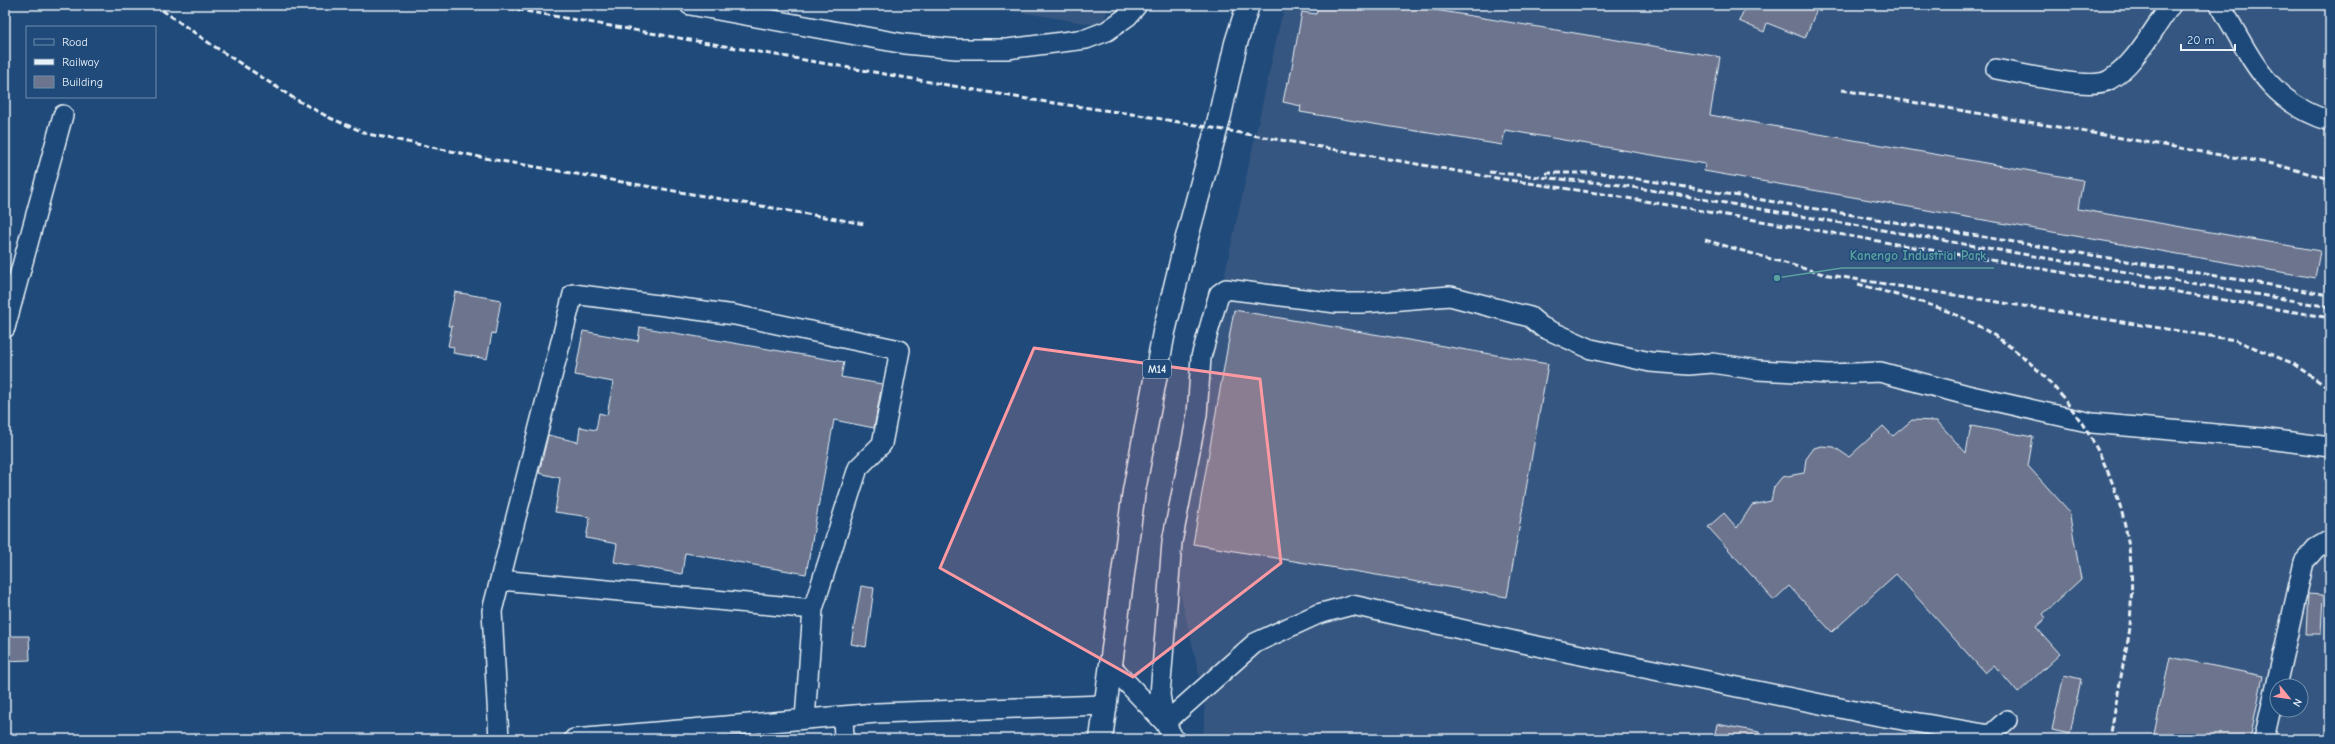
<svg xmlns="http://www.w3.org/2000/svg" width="2335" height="744" viewBox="0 0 2335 744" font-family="'Comic Neue',sans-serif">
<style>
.built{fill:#365780;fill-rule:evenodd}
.building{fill:#6d758e;stroke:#e8f1f8}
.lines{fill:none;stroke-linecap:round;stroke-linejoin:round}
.minor-casing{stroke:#e8f1f8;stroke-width:22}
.highway-casing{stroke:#e8f1f8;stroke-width:25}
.minor{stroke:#1f4a7a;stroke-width:19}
.highway{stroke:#1f4a7a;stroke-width:22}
.rail{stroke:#e8f1f8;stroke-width:3;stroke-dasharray:6 3;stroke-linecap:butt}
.marked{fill:#ff9aa2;fill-opacity:0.2;stroke:#ff9aa2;stroke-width:3;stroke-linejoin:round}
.labels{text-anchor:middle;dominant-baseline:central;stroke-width:3;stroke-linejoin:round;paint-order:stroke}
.shield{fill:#1f4a7a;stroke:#acbfd2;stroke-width:1}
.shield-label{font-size:11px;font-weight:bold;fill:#e8f1f8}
.leader{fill:none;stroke:#5ba19e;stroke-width:1.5}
.callout-dot{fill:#5ba19e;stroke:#1f4a7a;stroke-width:1.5}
.callout-label{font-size:13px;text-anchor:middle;font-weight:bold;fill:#5ba19e;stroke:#1f4a7a;stroke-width:3;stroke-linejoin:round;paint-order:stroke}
</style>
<rect width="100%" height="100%" fill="#1f4a7a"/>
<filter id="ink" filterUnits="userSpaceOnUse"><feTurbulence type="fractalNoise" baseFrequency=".025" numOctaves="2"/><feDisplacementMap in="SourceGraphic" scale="8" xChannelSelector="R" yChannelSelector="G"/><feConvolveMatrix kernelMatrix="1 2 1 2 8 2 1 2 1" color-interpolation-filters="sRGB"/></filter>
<g filter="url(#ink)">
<!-- built -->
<path class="built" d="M979,5h130l-7,21z
M1287,5h1043v734h-1127l2,-40 -38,-163 114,-517zM2277,686h24v24h-24z"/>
<!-- building -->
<path class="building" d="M1318,5h87l315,52 -10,58 373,65 -5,29 242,42 -5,27 -611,-107 1,-7 -200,-34 -3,15 -202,-33 1,-6 -18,-4 4,-20 2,1 13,-71 14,2z
M1746,5h63l8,4 -12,29 -38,-15 -3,9 -25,-11z
M455,292l46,8 -6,34 -3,-1 -5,26 -34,-6 1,-6 -6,-1 4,-20h-4z
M1234,310l314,54 -41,233 -314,-53z
M640,327l204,35 -3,15 41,7 -8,44 -40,-8 -28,154 -121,-21 -3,21 -68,-12 3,-18 -31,-6 4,-21 -35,-5 5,-34 -21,-5 9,-38 30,7 2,-15 16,3 3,-17 8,2 6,-33 -38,-7 8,-44 55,10z
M1912,420l25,1 29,32 5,-27 62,11 -5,29 41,45 12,68 -38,35 3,4 -10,9 24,27 -42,39 -24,-28 -9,8 -89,-99 -64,58 -43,-46 -15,14 -66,-73 16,-14 13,15 15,-23 19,-4 3,-14 8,-10 22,-4 2,-14 8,-11 7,-2 13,1 15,10 34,-31 10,10z
M861,586l13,2 -8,59 -15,-3z
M2308,594l15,1 -2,39h-15z
M5,636h24l1,24 -25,1z
M2170,657l93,19 -13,63h-97z
M2064,675l17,4 -11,55 -18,-4z
M1717,724l42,8 -1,7h-44z"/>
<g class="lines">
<defs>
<path id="minor" d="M690,5l215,39 51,5h51l79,-10 21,-8 21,-15 9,-11
M2220,5c32,53 46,96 110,116
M1996,69c23,4 95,22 113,11 25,-14 45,-52 62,-75
M5,328l58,-213
M500,580l313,29
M1110,665l55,58 9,16
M843,716l1,23
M1165,723l-5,-28 12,-153 25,-127 4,-58 18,-63 7,-5 110,14h28l86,-7 80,21 12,10 49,22 59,13 39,3 23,-2 46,7 71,4 51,-2 87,23 125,28 169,15 69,9
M1165,723l90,-80 63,-29 34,-9 180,40 347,71 111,19 17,-15
M499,739l-7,-128 81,-317 162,21 165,35 -18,94 -24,24 -45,141 -8,110
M574,739l303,-26 227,-8
M2264,739l40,-177 12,-14 14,-8"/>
<path id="highway" d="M1101,739l33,-248 30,-159 22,-91 33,-122 17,-76 12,-38"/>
</defs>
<!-- minor casing -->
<use href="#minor" class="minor-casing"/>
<!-- highway casing -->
<use href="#highway" class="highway-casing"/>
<!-- minor -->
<use href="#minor" class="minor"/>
<!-- highway -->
<use href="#highway" class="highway"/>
<!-- rail -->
<path class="rail" d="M155,5l57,40 83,54 35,19 38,16 122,25 375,65
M491,5l542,95 106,15 363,64 101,15 727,124
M1842,90l431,74 57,15
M1489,172l132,13 709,122
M1546,173h56l728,122
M1705,240l118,34 412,66 57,23 38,26
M1858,284c40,12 85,21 122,43 82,46 140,135 150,229 3,22 1,48 0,70 -1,13 -5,26 -7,39 -4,24 -9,49 -13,74
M2325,284l5,1"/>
</g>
</g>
<!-- marked area -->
<path class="marked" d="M1034,348l226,31 21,184 -148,114 -193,-109z"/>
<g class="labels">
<!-- shield labels -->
<rect class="shield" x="1143" y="360" width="28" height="18" rx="3"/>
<g class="shield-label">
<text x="1157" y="369">M14</text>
</g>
</g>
<!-- callouts -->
<path class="leader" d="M1777 278L1842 268H1994"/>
<circle class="callout-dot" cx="1777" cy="278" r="4"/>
<g class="callout-label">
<text x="1918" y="260">Kanengo Industrial Park</text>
</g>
<!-- margin -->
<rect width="2335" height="744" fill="none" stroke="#1f4a7a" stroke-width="20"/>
<rect x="10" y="10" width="2315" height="724" fill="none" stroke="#e8f1f8" stroke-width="1.5" filter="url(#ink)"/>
<!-- legend -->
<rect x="26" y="26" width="130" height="72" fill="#1f4a7a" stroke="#6f8dac"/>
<rect x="34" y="39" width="20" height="6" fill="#1f4a7a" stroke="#6f8dac"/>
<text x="62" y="46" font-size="12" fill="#e8f1f8">Road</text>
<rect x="34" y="59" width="20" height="6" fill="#e8f1f8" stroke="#6f8dac"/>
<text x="62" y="66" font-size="12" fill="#e8f1f8">Railway</text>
<rect x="34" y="76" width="20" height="12" fill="#6d758e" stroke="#6f8dac"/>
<text x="62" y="86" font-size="12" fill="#e8f1f8">Building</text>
<!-- north arrow -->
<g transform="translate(2289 698) rotate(119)"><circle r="19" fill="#1f4a7a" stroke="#6f8dac"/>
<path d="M0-3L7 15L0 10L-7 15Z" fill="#ff9aa2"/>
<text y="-6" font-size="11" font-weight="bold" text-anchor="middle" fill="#e8f1f8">N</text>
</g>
<!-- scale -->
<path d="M2181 44v6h54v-6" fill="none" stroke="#e8f1f8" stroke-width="2"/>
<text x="2187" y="44" font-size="12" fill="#e8f1f8" stroke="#1f4a7a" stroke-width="3" paint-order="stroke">20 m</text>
</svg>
